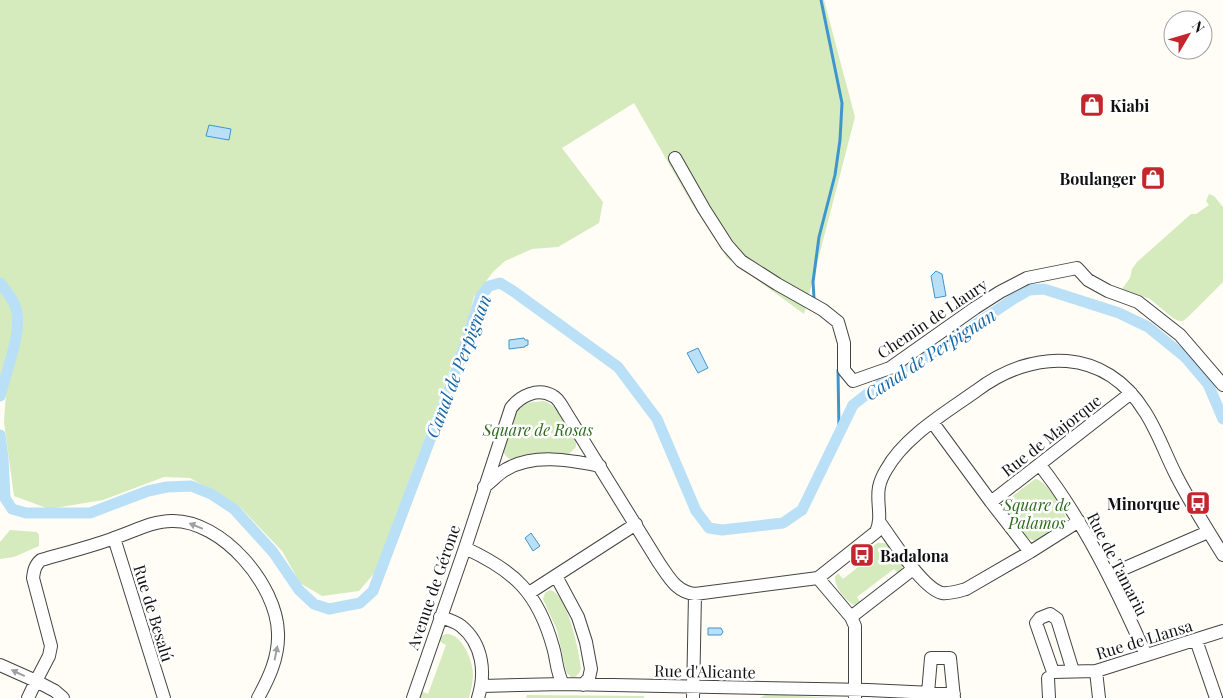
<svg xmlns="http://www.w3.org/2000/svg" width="1223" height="698" viewBox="0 0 1223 698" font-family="'Playfair Display',serif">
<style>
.green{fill:#d5ebbd}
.water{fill:#b9e0f7;stroke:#3f96cf}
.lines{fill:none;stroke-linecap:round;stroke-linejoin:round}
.stream{stroke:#3f96cf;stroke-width:3}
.canal{stroke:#b9e0f7;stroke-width:11}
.minor-casing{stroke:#444;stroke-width:14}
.minor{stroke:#fff;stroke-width:12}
.oneway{fill:#a0a0a0}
.labels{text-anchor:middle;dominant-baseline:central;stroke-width:5;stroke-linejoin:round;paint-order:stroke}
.poi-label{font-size:16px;font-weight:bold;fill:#111;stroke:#fff;text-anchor:start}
.street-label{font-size:16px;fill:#111;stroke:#fff}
.park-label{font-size:16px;font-style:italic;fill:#2f6b1f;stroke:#fff}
.water-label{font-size:18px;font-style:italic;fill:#1768a6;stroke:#fff}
</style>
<rect width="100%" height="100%" fill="#fffdf5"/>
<!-- green -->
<path class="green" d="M0,0h824l31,117 -51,197 -77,-56 -35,-54 -58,-101 -72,45 41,54 -4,21 -41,24 -26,2 -27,12 -12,11 -19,25 -6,24 -92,250 -17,20 -37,5 -22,-13 -18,-32 -43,-45 -49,-28 -26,-1 -61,23 -54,9 -35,-13 -10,-74 2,-29 -6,-3z
M1209,194l5,2 9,11v75l-34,34 -6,5h-4l-6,-3 -23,-19 -28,-10 8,-11 2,-9 5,-7 54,-48h5l13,-9 -3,-4z
M543,401l4,1 9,6 16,25 4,9v5l-7,7 -56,7c-4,-2 -7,-4 -9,-8 -2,-8 12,-45 19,-48 5,-3 14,-3 20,-4z
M1035,479c11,1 28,29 31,39v5l-28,18c-15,0 -25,-22 -33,-33l1,-7z
M10,530l27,2 2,3v11l-25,11 -14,2v-17z
M877,543h7l3,2 15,18v8l-3,4 -5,-6 -37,28 5,7 -8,1c-8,-4 -20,-18 -19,-28l3,-4 5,6 29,-23 -4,-6z
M550,590c18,4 29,62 31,78l-1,4 -5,5h-4l-5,-5 -9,-42 -14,-31 2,-6z
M446,634c16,-1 27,27 27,40 0,8 -2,16 -4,24h-50l2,-7 7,3 18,-49 -7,-4 3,-5z
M767,694l68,4h-75z
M527,695l117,1v2h-118z"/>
<!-- water -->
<path class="water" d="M209,125l22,4 -2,11 -23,-4z
M936,271l6,3 4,22 -11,2 -4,-22z
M524,338l1,2h3v5l-3,1v1l-16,2v-9z
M698,348l10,20 -10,5 -11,-20z
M531,533l9,13 -7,5 -8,-13z
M708,628h13l2,4 -2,3h-13z"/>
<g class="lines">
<!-- stream -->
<path class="stream" d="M814,298l-1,-16 6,-45 16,-62 5,-35 2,-37 -21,-103
M838,370l1,61"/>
<!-- canal -->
<path class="canal" d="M0,283c6,8 16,19 17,30 4,21 -11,60 -17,83
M0,435l3,22 2,41 7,11 14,4h64l58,-22 19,-4 24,-1 20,8 23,15 39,43 26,38 15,14 15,5 31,-6 13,-12 83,-220 25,-75 8,-10 11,-3 13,8 105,76 39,52 39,92 13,17 13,2 61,-7 19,-13 51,-105 28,-22 32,-17 102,-68 14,-8 15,-1 75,24 29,14 37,30 23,27 15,35"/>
<defs>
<path id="minor" d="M675,158l29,51 23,36 14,16 36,23 46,26 15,12 6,21v27l9,11 37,-13 85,-60 25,-16 27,-14 50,-10 11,12 20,11 30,11 19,15 23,18 43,50
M933,423l58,79 39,50
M1040,465c45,58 76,123 106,190
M484,487c7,-5 14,-13 21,-17 28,-17 65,-10 95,-4
M991,502l140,-109
M880,523c13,17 42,65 62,70 8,1 17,-2 24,-4l64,-37 49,-31
M114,538l50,160
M465,548c50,23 73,45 88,99 4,13 3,24 10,37
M1109,575l99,-43
M556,576l22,41 8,25 5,27 -2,9 -6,7
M818,578l33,39 4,9v72
M529,593l107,-69
M440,617c7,2 16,5 21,9 22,18 25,47 17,72
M851,617l62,-48
M1196,640l20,58
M0,665l36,16 -8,17
M1073,671l-16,-52 -7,-5 -10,4 -4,5 17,49 43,-1 127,-40
M1096,671l3,27
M1048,678l1,20
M482,686l81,-2 305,6 86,4
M928,693l3,-35h19l4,40
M63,698l-8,-7 -19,-10 13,-25 2,-10 -18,-68c1,-8 2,-13 8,-18 24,-7 49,-13 73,-22 19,-6 37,-17 58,-17 50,-1 105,64 106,112 1,24 -9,45 -20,65
M413,698l52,-150 46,-140c9,-12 27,-21 42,-12 5,2 9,10 12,15l94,152c10,14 17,29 36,31l123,-16 58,-46c7,-15 0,-29 3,-45 1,-5 4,-12 7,-17 18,-33 59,-57 90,-79 57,-43 129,-44 169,21 13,20 21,44 32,65 14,27 30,52 46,78
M693,698l2,-104"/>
</defs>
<!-- minor casing -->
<use href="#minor" class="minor-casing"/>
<!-- minor -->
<use href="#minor" class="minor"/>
</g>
<!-- one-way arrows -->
<defs><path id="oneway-solid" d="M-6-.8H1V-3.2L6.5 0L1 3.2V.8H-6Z" transform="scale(1.25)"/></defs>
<g class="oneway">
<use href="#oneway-solid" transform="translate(196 526) rotate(-158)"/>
<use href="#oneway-solid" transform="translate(276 653) rotate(-79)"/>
<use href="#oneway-solid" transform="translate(18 673) rotate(-155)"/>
</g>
<!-- icons -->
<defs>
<symbol id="shop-square" viewBox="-11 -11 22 22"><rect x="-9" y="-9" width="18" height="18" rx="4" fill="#c4262e" stroke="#fff"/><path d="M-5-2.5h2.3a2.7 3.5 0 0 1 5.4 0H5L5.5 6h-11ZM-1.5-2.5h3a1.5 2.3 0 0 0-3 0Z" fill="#fff"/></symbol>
<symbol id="bus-square" viewBox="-11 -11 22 22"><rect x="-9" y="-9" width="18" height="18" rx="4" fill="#c4262e" stroke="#fff"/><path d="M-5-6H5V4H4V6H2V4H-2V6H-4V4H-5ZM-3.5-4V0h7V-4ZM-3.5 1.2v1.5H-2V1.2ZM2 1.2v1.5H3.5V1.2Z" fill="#fff"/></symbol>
</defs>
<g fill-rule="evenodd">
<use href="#shop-square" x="1078" y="91" width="28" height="28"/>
<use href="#shop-square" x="1139" y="164" width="28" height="28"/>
<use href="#bus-square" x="1184" y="489" width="28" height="28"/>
<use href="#bus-square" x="848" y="541" width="28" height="28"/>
</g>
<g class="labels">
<!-- poi labels -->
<g class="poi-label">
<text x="1110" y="105">Kiabi</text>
<text x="1136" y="178" text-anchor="end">Boulanger</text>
<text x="1180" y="503" text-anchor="end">Minorque</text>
<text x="880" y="555">Badalona</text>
</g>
<!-- street labels -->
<g class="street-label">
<text transform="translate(932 318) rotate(-34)">Chemin de Llaury</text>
<text transform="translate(1051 435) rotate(-38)">Rue de Majorque</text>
<text transform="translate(1118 564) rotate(63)">Rue de Tamariu</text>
<text transform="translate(433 587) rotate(-71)">Avenue de Gérone</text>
<text transform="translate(154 613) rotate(73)">Rue de Besalú</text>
<text transform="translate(1144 639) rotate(-17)">Rue de Llansa</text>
<text transform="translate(705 671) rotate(1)">Rue d'Alicante</text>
</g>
<!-- park labels -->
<g class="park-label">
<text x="538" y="429">Square de Rosas</text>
<text x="1037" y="504">Square de<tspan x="1037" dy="18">Palamos</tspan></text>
</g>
<!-- water labels -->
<g class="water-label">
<text transform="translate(930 354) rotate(-33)">Canal de Perpignan</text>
<text transform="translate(458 366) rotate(-69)">Canal de Perpignan</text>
</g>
</g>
<!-- north arrow -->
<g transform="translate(1188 35) rotate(52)"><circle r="24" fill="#ffffff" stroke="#a0a0a0"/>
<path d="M0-4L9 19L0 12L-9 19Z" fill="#c4262e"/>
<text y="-8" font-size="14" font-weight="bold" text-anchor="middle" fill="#111111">N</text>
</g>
</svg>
